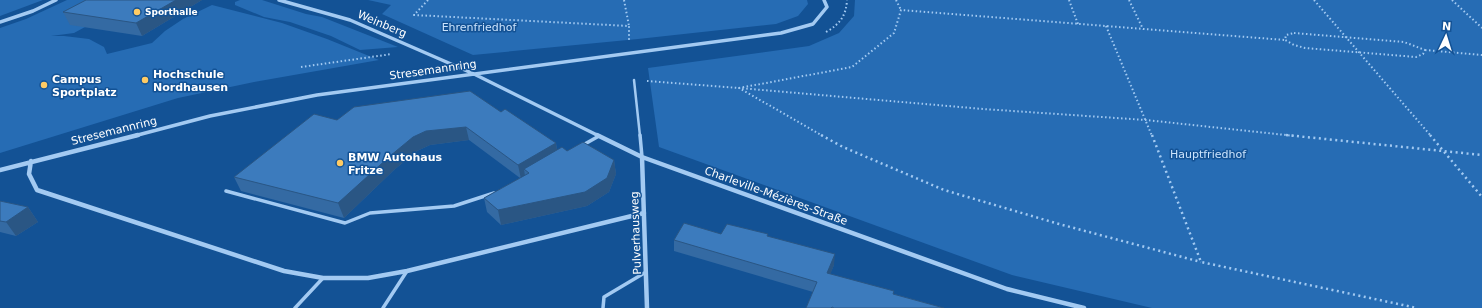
<svg xmlns="http://www.w3.org/2000/svg" width="1482" height="308" viewBox="0 0 1482 308" font-family="'DejaVu Sans',sans-serif">
<style>
.green{fill:#266cb4}
.lines{fill:none;stroke-linecap:round;stroke-linejoin:round}
.path-far1{stroke:#a3caf2;stroke-width:2;stroke-dasharray:1.5 2.5;stroke-linecap:butt}
.path{stroke:#a3caf2;stroke-width:2.5;stroke-dasharray:2 3.5;stroke-linecap:butt}
.lane-far1{stroke:#a3caf2;stroke-width:2.5}
.lane{stroke:#a3caf2;stroke-width:3.5}
.street-far1{stroke:#a3caf2;stroke-width:3.5}
.street{stroke:#a3caf2;stroke-width:4.5}
.wall{fill:#346aa3}
.shaded-wall{fill:#2a5684}
.building{fill:#3c7bbd;stroke:#2a5684}
.poi-dot{fill:#ffcb64;stroke:#135295;stroke-width:1.5}
.labels{text-anchor:middle;dominant-baseline:central;stroke-width:3;stroke-linejoin:round;paint-order:stroke}
.far-poi-label{font-size:9px;font-weight:bold;fill:#fff;stroke:#135295;text-anchor:start}
.street-label{font-size:11px;fill:#fff;stroke:#135295}
.park-label{font-size:11px;fill:#cae3fd;stroke:#135295}
.poi-label{font-size:11px;font-weight:bold;fill:#fff;stroke:#135295;text-anchor:start}
</style>
<rect width="100%" height="100%" fill="#135295"/>
<!-- green -->
<path class="green" d="M0,0h43l-43,16z
M67,0h48l-30,27 -11,6 -23,3h13l25,3 15,8 3,7 45,-11 13,-12 18,-12 29,-14 70,18 45,16 52,21 -125,22 -76,16 -178,55v-125l26,-9z
M240,0h22l44,14 16,3 76,30 -38,3 -29,-14 -41,-14 -26,-5 -29,-12v-3z
M368,0h439l1,4 -10,12 -22,8 -138,15 -165,16 -91,-41 9,-9z
M855,0h627v308h-330l-140,-33 -353,-128 -11,-79 161,-22 30,-13 15,-17z"/>
<g class="lines">
<!-- path-far1 -->
<path class="path-far1" d="M428,0l-14,15 215,11v14
M624,0l5,26
M896,0l5,10
M1069,0l9,24
M1129,0l14,29
M1314,0l117,136
M1452,0l30,28
M1106,26l46,110
M826,32c14,-8 20,-16 21,-32
M1294,33l110,9 21,8 -2,4 -7,3 -111,-9 -11,-3 -9,-5 1,-5z
M1425,50l57,5
M301,67l91,-13
M647,81l92,7 113,-21 42,-34 7,-23 384,30
M823,136l-84,-48 244,21 163,11 149,16"/>
<!-- path -->
<path class="path" d="M821,135l22,12 101,43 115,34 142,38
M1152,135l49,127 216,46
M1286,135l196,20
M1430,135l52,62"/>
<!-- lane-far1 -->
<path class="lane-far1" d="M634,80l6,56"/>
<!-- lane -->
<path class="lane" d="M640,135l2,22
M583,145l16,-9
M226,191l119,32 25,-10 84,-7 40,-13
M295,308l28,-30
M383,308l24,-37
M603,308l1,-11 42,-25"/>
<!-- street-far1 -->
<path class="street-far1" d="M279,0l71,20 124,54 125,62
M0,22l33,-11 23,-11
M134,136l76,-20 107,-21 464,-62 32,-9 14,-17 -3,-7"/>
<!-- street -->
<path class="street" d="M597,135l45,22 365,132 77,19
M642,157l5,151
M31,161l-2,13 8,16 247,81 39,7h45l39,-7 237,-58
M0,170l138,-35"/>
</g>
<!-- wall -->
<path class="wall" d="M86,0h116l-60,36 -72,-11 -7,-13z
M501,112l55,31 1,7 10,1 47,9 2,14 -7,18 -22,14 -86,19 -14,-13 -3,-14 36,-20 -51,-38 -39,5 -13,6 -23,19 -50,48 -103,-27 -7,-14 103,-57z
M0,201l28,6 10,15 -22,14 -16,-4z
M721,234h47v2l66,29 -4,9 64,20 50,14h-138l7,-16 -139,-41v-11z"/>
<!-- shaded-wall -->
<path class="shaded-wall" d="M176,0h26l-60,36 -6,-13z
M466,127l3,13 -39,5 -13,6 -23,19 -50,48 -6,-15 52,-47 23,-19 13,-6z
M556,143l2,14 -29,16 -5,-4 1,7 -4,3 -3,-14z
M614,160l2,14 -7,18 -22,14 -86,19 -3,-15z
M28,207l10,15 -22,14 -10,-14z
M835,254l-1,11 -8,20 1,-12z"/>
<!-- building -->
<path class="building" d="M86,0h90l-40,23 -73,-11z
M470,91l31,21 4,-3 51,34 -38,22 -52,-38 -40,4 -13,6 -23,19 -52,47 -104,-26 80,-63 23,6 17,-13z
M583,142l31,18 -7,18 -22,14 -87,18 -14,-12 45,-25 -5,-4 38,-22 5,4z
M0,201l28,6 -22,15 -6,-1z
M684,223l37,11 6,-10 41,10 -1,2 68,18 -8,19 67,18 -1,3 51,14h-110l-2,-1 -1,1h-25l11,-26 -143,-42z"/>
<!-- markers -->
<g class="poi-dot">
<circle cx="137" cy="12" r="4"/>
<circle cx="145" cy="80" r="4"/>
<circle cx="44" cy="85" r="4"/>
<circle cx="340" cy="163" r="4"/>
</g>
<g class="labels">
<!-- far-poi labels -->
<g class="far-poi-label">
<text x="145" y="12">Sporthalle</text>
</g>
<!-- street labels -->
<g class="street-label">
<text transform="translate(382 24) rotate(23)">Weinberg</text>
<text transform="translate(433 70) rotate(-8)">Stresemannring</text>
<text transform="translate(114 131) rotate(-14)">Stresemannring</text>
<text transform="translate(776 196) rotate(20)">Charleville-Mézières-Straße</text>
<text transform="translate(636 233) rotate(-92)">Pulverhausweg</text>
</g>
<!-- park labels -->
<g class="park-label">
<text x="479" y="27">Ehrenfriedhof</text>
<text x="1208" y="154">Hauptfriedhof</text>
</g>
<!-- poi labels -->
<g class="poi-label">
<text x="153" y="74">Hochschule<tspan x="153" dy="13">Nordhausen</tspan></text>
<text x="52" y="79">Campus<tspan x="52" dy="13">Sportplatz</tspan></text>
<text x="348" y="157">BMW Autohaus<tspan x="348" dy="13">Fritze</tspan></text>
</g>
</g>
<!-- north arrow -->
<g transform="translate(1446 36) rotate(4)" stroke="#135295" stroke-width="3" paint-order="stroke">
<path d="M0-3L7 15L0 10L-7 15Z" fill="#ffffff"/>
<text y="-6" font-size="11" font-weight="bold" text-anchor="middle" fill="#ffffff">N</text>
</g>
</svg>
